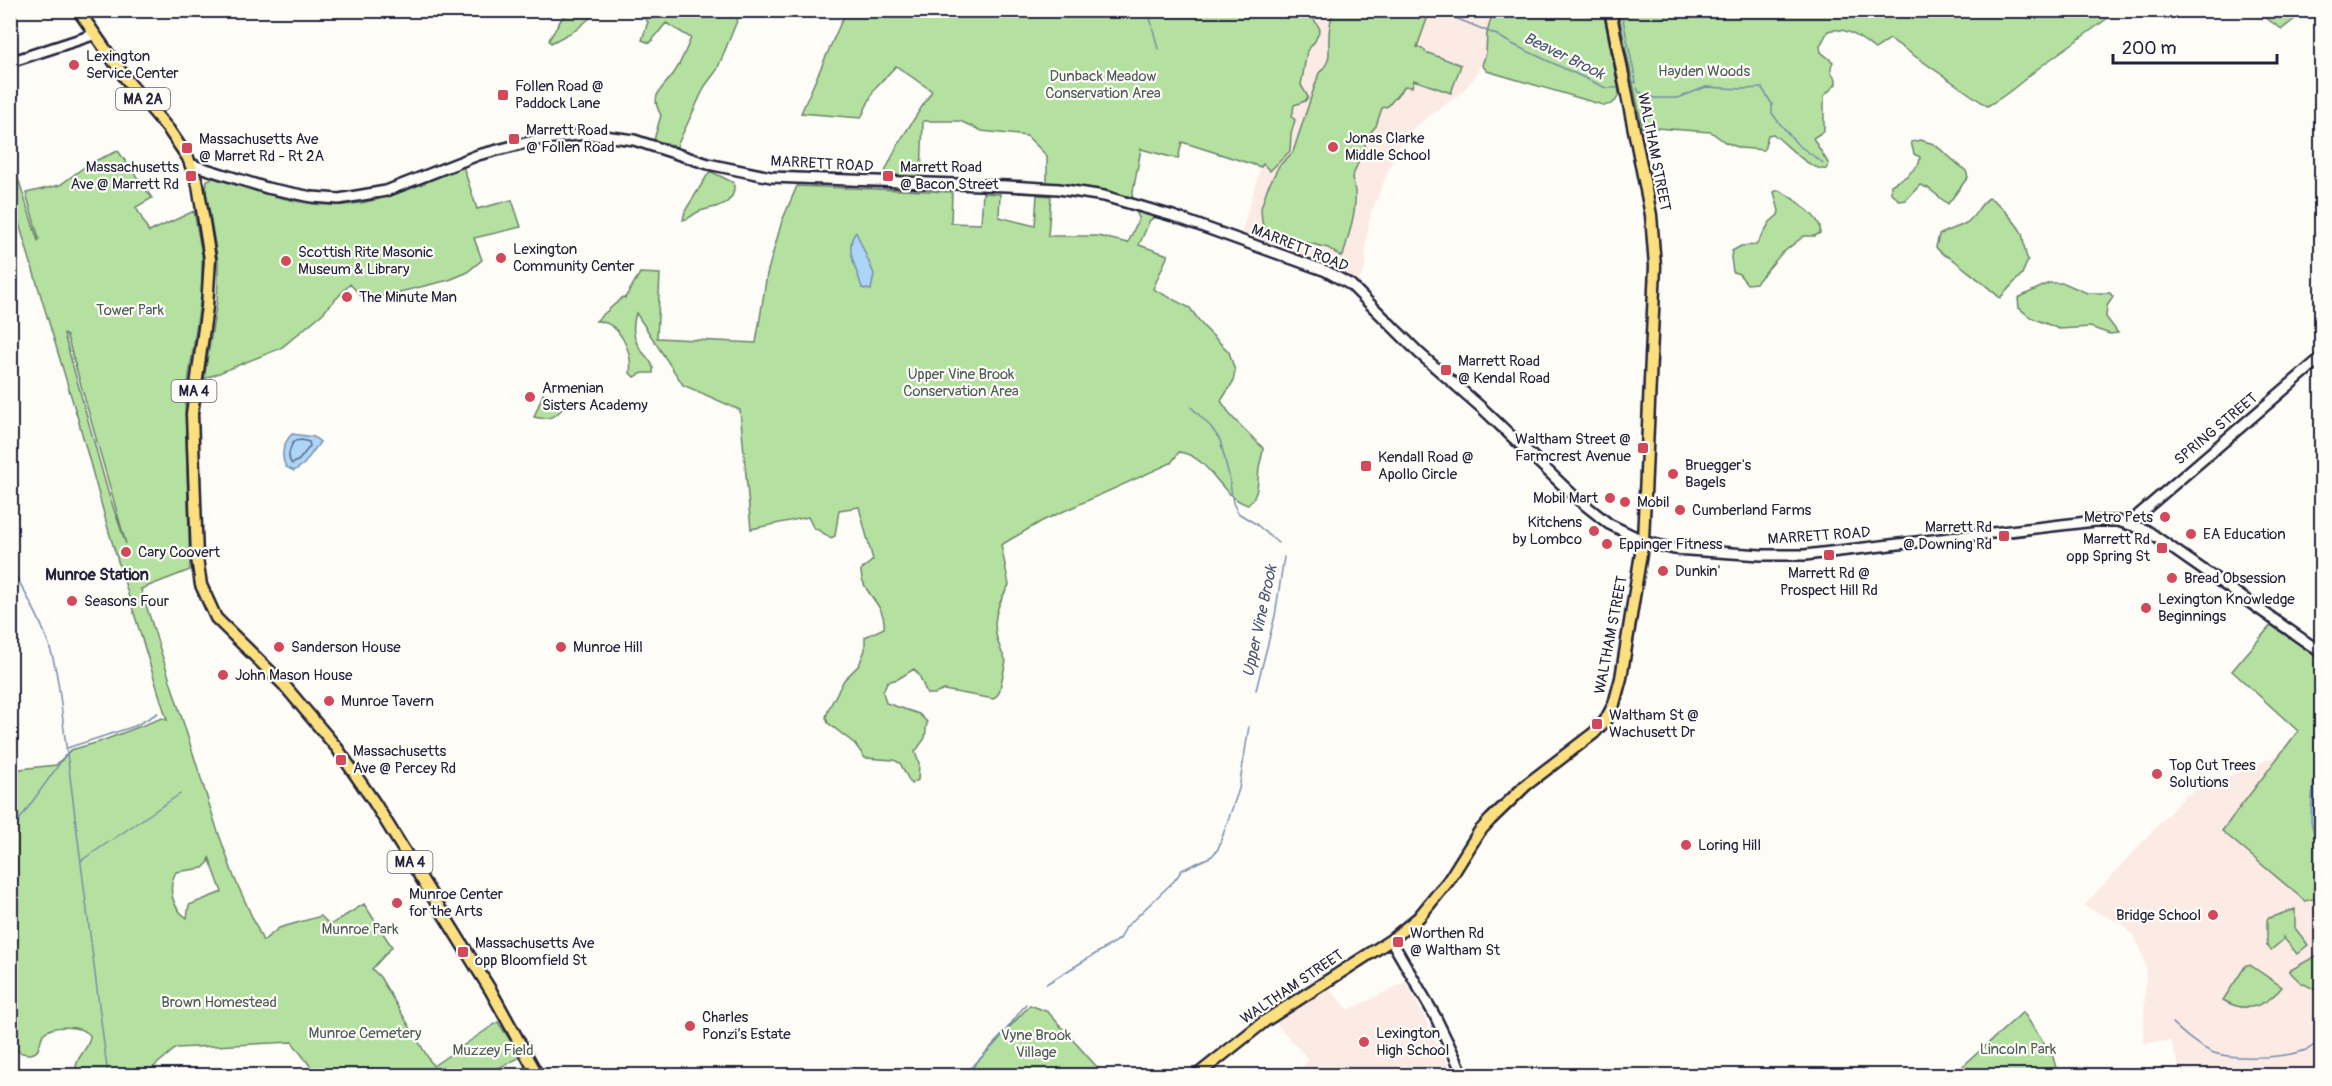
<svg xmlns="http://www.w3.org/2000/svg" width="2332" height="1086" viewBox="0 0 2332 1086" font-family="Pangolin,sans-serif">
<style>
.built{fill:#fceae4}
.green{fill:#b4e19f;stroke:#6b826d;stroke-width:1.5;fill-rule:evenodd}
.water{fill:#add5f7;stroke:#758dac;stroke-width:1.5}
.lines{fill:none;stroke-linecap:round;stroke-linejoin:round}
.shore{stroke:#5a6a86;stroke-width:1.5}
.stream{stroke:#758dac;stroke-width:1.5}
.secondary-casing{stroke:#22223b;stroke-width:14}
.primary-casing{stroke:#22223b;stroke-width:15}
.secondary{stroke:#fdfcf7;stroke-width:9}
.primary{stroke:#fce080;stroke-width:10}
.poi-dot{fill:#d1495b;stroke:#fdfcf7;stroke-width:2}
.labels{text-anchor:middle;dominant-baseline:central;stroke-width:4.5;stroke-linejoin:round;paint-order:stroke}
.shield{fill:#fdfcf7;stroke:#646373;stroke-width:1.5}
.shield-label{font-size:14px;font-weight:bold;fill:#22223b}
.poi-label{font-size:15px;fill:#22223b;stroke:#fdfcf7;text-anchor:start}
.park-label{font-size:15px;fill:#4e5b59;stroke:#fdfcf7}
.street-label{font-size:15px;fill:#22223b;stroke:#fdfcf7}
.water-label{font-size:16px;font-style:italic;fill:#4c5873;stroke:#fdfcf7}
.neighbourhood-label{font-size:16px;font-weight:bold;fill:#22223b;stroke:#fdfcf7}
</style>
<rect width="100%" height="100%" fill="#fdfcf7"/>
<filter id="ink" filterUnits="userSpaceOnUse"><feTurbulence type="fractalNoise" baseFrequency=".0167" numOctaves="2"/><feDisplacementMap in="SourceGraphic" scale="12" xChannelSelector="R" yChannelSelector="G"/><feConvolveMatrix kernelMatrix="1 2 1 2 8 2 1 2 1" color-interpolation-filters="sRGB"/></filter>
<g filter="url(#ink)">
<!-- built -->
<path class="built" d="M1315,11h178l-6,22 -1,20 -11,24 -14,16 -48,35 -17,23 -26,65 -4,25 -1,28 -7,13 -23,-14 -94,-33 20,-69z
M2283,753l-61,78 83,70 16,-3v174l-63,1 -2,3 -75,-1 -10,-34 -28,2 3,-74 -4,-17 -8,-16 -11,-12 -39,-18 102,-111z
M1406,982l47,93h-157l13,-15 -33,-37 52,-35 21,22z"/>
<!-- green -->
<path class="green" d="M570,10l28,1 -22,19 -25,13 -2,-3 13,-22z
M637,11h104l-24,59 -12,16 -29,62 -22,-8 7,-25c-13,-21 3,-27 13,-42 7,-10 12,-24 17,-35l-25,-15 -16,20 -8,-3 6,-18z
M1316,11l-3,7 7,11 -5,12 -8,10 -6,34 7,12 -3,4 -11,4 -2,12 3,3 -4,14 -1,17 -20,20 -7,-7 -2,3 -79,-25 -4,17 -37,-10 -9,48 -51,-10 -34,-4v-27l-20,-20 -45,-5 -22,-10h-37l-2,56 -38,-1 15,-32 34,-53 -36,-25 -21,22 -14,30 -60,-5 45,-102z
M1415,11l10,4 2,4 -10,28 8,3v2l36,13 -10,28 -37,-13 -2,7 -7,-1 -17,20 -6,2 -6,18 -6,7 -18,45c9,24 -3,54 -9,78h-3l-12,-8 -55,-14 -9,-7 -2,-5 -1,-14 6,-19 12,-23 14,-14 26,-79c14,-14 9,-19 10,-37 0,-8 2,-17 4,-25z
M1493,11h110l16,81c-1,9 -7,14 -16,13l-116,-34 -5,-6 4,-12 1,-20z
M2110,11l2,4c-24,18 -48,34 -72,52 -18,14 -33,29 -53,39l-97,-67 -15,10c-15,-11 -28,-23 -47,-18l-8,15 1,6 12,10c-4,7 -2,11 3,17v5l-12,12v35l-11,7 15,25 -1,6c-17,3 -41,-26 -54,-35l-5,1 -4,15 -24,-2 -15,-6 -14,-10 -69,-5 -24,-116z
M2247,11l58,-1v1l-23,18 -24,-16 -2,3z
M1920,140l14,4 32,27 2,6 -20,27 -20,-16 -8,-3 -14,15 -6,1 -9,-8v-8l16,-9 12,-12 1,-7 -6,-3 -3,-12z
M118,151l34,47 -16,9 13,25 45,-21 8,44v34l-17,114 5,167 -49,19 76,240 17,48 29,64 16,-13 42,-12 9,9 34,-21 28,43 -20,22 8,8 53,89 65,-44 23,35 -37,18h-167l-25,-33 -116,6 -32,27h-68c-3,-19 14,-24 14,-40 -9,-9 -36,-11 -46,-2 -5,6 -3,18 -10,20 -8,3 -17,-2 -23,-5v-278l45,-5 15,-15 28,-8 63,-24 5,2 -58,-188 -31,-113 -67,-222v-41l27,85 1,-2 -13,-46 34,-8 30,-22zM64,334l3,2 59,208 -18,-52zM209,857l13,35 -33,13 -2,13c-15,-10 -20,-30 -11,-46l27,-4 6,-6z
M463,166l14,43 35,-9 9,27 -47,11 8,22 -16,13 -17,7 -74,18 -14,-2 -11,-12 -28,30 -41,34 -77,31 13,-78 1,-20v-20l-12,-69 1,-12 7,-2c37,11 77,26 117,27 46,2 91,-21 132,-39z
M710,171l24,12c2,23 -17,23 -34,28 -8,3 -9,8 -17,9l2,-9z
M797,186l155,6 -1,31 30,1 2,-31 17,1 -1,23 36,9 2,-31 14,1 -3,40h50l30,7 11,-25 -3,-7 20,6 -6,3 -11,25 29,10 -15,34 37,19 13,18 26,26 6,19 -2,11 -12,19 11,16 31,31c0,7 -3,13 -4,20 -2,15 1,25 -11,37 -30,-9 -36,-48 -69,-53l-8,11 -129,58 -41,24 8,40c-17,28 -19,46 -3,76l-7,32 -5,6 -50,-9 -9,4h-8l-8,-19 -5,-6 -16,10 -11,3 -4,10 3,11 33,11 8,8 -2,16 -10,14 4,11 -1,17 -7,4 -11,-21 -6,-3 -29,-2 -10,-14 -27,-21 -2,-6 3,-9 15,-28 15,-15 6,-15v-13l19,-9c3,-24 -24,-35 -23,-58l12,-10 -14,-53 -20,3 -4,26 -4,2 -18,-11 -5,-10 -57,12 -11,-119 -57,-25 -47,-72c-3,10 -4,22 2,32 5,11 17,16 15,28h-10l-9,4 -4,-4c3,-20 -10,-52 -34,-52l27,-24 2,1 15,-25 20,1 -3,64 99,5 11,-69 15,-53z
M1778,190c10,4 37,24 41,34 2,3 1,6 1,9l-5,3h-11l-23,18 -25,29 -9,1 -8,-10 -6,-2 -2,-14 1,-7 9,-5 15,-1 14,-23 8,-7 1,-4 -5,-19z
M1989,198c8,2 28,26 33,35 2,5 1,17 6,27l-6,14 -22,24c-14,-13 -30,-25 -45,-37 -7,-5 -14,-6 -19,-14l3,-12c10,-6 19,-7 27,-12 9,-5 13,-19 23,-25z
M2049,283h15l23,10h23l3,4 -6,9 -1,11 12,16 -8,1 -20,-7 -31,2 -29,-12 -11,-9 -1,-10z
M543,394l23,9c-7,13 -17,18 -32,14z
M2272,624l49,37v236l-16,4 -83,-70 76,-100 -66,-60z
M2295,909v19l13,17 -11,9 -14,-17v3l-12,10 -4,-4v-26l2,-2z
M2321,953v40l-21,-11 -11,-11z
M2246,965h4l32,22c-16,19 -36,27 -59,13z
M1030,1005l18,7 56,63h-139z
M2023,1012l30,45 5,18h-105z"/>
<!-- water -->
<path class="water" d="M856,232l18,42 -3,16 -9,-2c-4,-17 -19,-40 -6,-56z
M292,434l22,3 6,5 -16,22 -10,7 -8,-4c-6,-11 -3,-24 6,-33z
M2321,730l1,116h-1l-4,-2 -6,-22 1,-25z"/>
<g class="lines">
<!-- shore -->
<path class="shore" d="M302,440l7,2 1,4 -11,14 -7,4c-6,-7 -2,-17 2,-23z
M2322,778c-5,22 -6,39 0,60"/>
<!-- stream -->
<path class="stream" d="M1148,10l10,39
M1436,10l61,25 15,9 94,44h12
M1621,10l15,72
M1634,82l2,1
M1637,88l2,4 15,6h24l28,-11 36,2 20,-1 10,16v9l5,7 20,24 26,19
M1191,407l20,20 9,13 9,36 4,27 5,10 18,11 22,19
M1256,690l19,-74 9,-59
M67,748l68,-22 23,-13
M67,753l41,323
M10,833l57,-80c-4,-27 -6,-57 -11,-82 -7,-36 -24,-67 -42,-98
M82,860l98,-66
M1046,984l74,-45 6,-12 48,-46 8,-11 30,-14 6,-7 21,-60 10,-63
M2172,1023c12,11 26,24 42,30 22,7 70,5 92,-3 5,-2 11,-7 16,-10
M963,1076l33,-33 30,-39"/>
<defs>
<path id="secondary" d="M10,62l83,-27
M190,164l77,24 45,9 27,2 47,-8 92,-36 59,-15 49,-6 18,2 30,4 74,24 63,13 236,9 52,3 45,7 69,20 153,55 25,14 68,68 64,56 92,88 34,27 37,18 28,7 87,6h44l290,-34h23l28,9 176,123
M2129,523l193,-166
M1391,940l44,76 29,60"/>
<path id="primary" d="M78,10l48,69 43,51 19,28 10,27 12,74 -3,48 -15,107 5,144 4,27 15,33 68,67 53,63 37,54 117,189 47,85
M1196,1076l69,-55 126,-81 28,-23 30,-37 30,-48 11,-12 36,-35 68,-52 11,-12 9,-17 7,-26 22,-137 12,-275 -4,-51 -41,-205"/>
</defs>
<!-- secondary casing -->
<use href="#secondary" class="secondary-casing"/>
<!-- primary casing -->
<use href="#primary" class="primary-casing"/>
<!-- secondary -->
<use href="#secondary" class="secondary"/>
<!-- primary -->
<use href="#primary" class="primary"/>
</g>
</g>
<!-- markers -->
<g class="poi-dot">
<circle cx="74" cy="65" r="6"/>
<rect x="497" y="89" width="12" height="12" rx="3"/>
<rect x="508" y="133" width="12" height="12" rx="3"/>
<circle cx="1333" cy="147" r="6"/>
<rect x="181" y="142" width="12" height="12" rx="3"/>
<rect x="185" y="170" width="12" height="12" rx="3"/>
<rect x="882" y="170" width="12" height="12" rx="3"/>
<circle cx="501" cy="258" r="6"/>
<circle cx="286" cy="261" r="6"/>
<circle cx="347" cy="297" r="6"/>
<rect x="1440" y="364" width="12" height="12" rx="3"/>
<circle cx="530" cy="397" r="6"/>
<rect x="1637" y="442" width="12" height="12" rx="3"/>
<rect x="1360" y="460" width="12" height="12" rx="3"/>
<circle cx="1673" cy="474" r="6"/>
<circle cx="1610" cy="498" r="6"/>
<circle cx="1625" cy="502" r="6"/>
<circle cx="1680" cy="510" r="6"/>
<circle cx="2165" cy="517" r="6"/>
<circle cx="1594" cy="531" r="6"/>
<circle cx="2191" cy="534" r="6"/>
<rect x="1998" y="530" width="12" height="12" rx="3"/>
<circle cx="1607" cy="544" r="6"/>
<rect x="2156" y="542" width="12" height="12" rx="3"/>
<circle cx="126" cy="552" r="6"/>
<rect x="1823" y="549" width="12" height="12" rx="3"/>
<circle cx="1663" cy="571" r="6"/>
<circle cx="2172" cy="578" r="6"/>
<circle cx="72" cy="601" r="6"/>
<circle cx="2146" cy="608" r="6"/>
<circle cx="279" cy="647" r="6"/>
<circle cx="561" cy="647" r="6"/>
<circle cx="223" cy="675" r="6"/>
<circle cx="329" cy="701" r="6"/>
<rect x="1591" y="718" width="12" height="12" rx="3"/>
<rect x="335" y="754" width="12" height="12" rx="3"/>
<circle cx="2157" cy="774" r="6"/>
<circle cx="1686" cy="845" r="6"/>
<circle cx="397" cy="903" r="6"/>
<circle cx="2213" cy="915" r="6"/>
<rect x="1392" y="936" width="12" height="12" rx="3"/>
<rect x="457" y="946" width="12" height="12" rx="3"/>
<circle cx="690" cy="1026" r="6"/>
<circle cx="1364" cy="1042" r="6"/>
</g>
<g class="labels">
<!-- shield labels -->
<g class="shield">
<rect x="116" y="88" width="54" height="22" rx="4.5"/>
<rect x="171.5" y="380" width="45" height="22" rx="4.5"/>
<rect x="387.5" y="851" width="45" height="22" rx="4.5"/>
</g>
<g class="shield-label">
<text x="143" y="99">MA 2A</text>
<text x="194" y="391">MA 4</text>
<text x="410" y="862">MA 4</text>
</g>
<!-- poi labels -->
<g class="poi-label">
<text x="86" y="56">Lexington<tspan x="86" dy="17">Service Center</tspan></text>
<text x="515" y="86">Follen Road @<tspan x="515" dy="17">Paddock Lane</tspan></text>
<text x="526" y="130">Marrett Road<tspan x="526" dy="17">@ Follen Road</tspan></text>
<text x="1345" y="138">Jonas Clarke<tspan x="1345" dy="17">Middle School</tspan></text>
<text x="199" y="139">Massachusetts Ave<tspan x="199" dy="17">@ Marret Rd - Rt 2A</tspan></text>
<text x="179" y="167" text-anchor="end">Massachusetts<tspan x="179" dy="17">Ave @ Marrett Rd</tspan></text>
<text x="900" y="167">Marrett Road<tspan x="900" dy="17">@ Bacon Street</tspan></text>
<text x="513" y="249">Lexington<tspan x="513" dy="17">Community Center</tspan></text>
<text x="298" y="252">Scottish Rite Masonic<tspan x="298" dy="17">Museum &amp; Library</tspan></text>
<text x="359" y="297">The Minute Man</text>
<text x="1458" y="361">Marrett Road<tspan x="1458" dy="17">@ Kendal Road</tspan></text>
<text x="542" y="388">Armenian<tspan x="542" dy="17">Sisters Academy</tspan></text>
<text x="1631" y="439" text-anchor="end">Waltham Street @<tspan x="1631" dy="17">Farmcrest Avenue</tspan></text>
<text x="1378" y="457">Kendall Road @<tspan x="1378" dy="17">Apollo Circle</tspan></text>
<text x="1685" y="465">Bruegger's<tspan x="1685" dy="17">Bagels</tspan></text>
<text x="1598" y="498" text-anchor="end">Mobil Mart</text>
<text x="1637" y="502">Mobil</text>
<text x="1692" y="510">Cumberland Farms</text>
<text x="2153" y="517" text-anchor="end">Metro Pets</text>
<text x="1582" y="522" text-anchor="end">Kitchens<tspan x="1582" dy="17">by Lombco</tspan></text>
<text x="1992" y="527" text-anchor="end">Marrett Rd<tspan x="1992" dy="17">@ Downing Rd</tspan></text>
<text x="2203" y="534">EA Education</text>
<text x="2150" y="539" text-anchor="end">Marrett Rd<tspan x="2150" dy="17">opp Spring St</tspan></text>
<text x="1619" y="544">Eppinger Fitness</text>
<text x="138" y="552">Cary Coovert</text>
<text x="1675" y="571">Dunkin'</text>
<text x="1829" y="573" text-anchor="middle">Marrett Rd @<tspan x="1829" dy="17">Prospect Hill Rd</tspan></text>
<text x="2184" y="578">Bread Obsession</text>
<text x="2158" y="599">Lexington Knowledge<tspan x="2158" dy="17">Beginnings</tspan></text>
<text x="84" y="601">Seasons Four</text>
<text x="291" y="647">Sanderson House</text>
<text x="573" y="647">Munroe Hill</text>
<text x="235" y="675">John Mason House</text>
<text x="341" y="701">Munroe Tavern</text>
<text x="1609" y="715">Waltham St @<tspan x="1609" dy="17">Wachusett Dr</tspan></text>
<text x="353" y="751">Massachusetts<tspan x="353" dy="17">Ave @ Percey Rd</tspan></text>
<text x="2169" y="765">Top Cut Trees<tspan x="2169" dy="17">Solutions</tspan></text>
<text x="1698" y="845">Loring Hill</text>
<text x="409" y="894">Munroe Center<tspan x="409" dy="17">for the Arts</tspan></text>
<text x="2201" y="915" text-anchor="end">Bridge School</text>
<text x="1410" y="933">Worthen Rd<tspan x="1410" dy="17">@ Waltham St</tspan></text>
<text x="475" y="943">Massachusetts Ave<tspan x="475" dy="17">opp Bloomfield St</tspan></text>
<text x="702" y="1017">Charles<tspan x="702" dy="17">Ponzi’s Estate</tspan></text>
<text x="1376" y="1033">Lexington<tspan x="1376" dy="17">High School</tspan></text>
</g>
<!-- park labels -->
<g class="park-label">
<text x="1704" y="71">Hayden Woods</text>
<text x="1103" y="76">Dunback Meadow<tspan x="1103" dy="17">Conservation Area</tspan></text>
<text x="130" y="310">Tower Park</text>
<text x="961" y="374">Upper Vine Brook<tspan x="961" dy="17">Conservation Area</tspan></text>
<text x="360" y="929">Munroe Park</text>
<text x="219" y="1002">Brown Homestead</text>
<text x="365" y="1033">Munroe Cemetery</text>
<text x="1036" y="1035">Vyne Brook<tspan x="1036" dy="17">Village</tspan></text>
<text x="2018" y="1049">Lincoln Park</text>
<text x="493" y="1050">Muzzey Field</text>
</g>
<!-- street labels -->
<g class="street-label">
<text transform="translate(1654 152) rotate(79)">WALTHAM STREET</text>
<text transform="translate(822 164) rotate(3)">MARRETT ROAD</text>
<text transform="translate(1300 248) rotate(22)">MARRETT ROAD</text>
<text transform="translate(2216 429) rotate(-40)">SPRING STREET</text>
<text transform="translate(1819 536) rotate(-4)">MARRETT ROAD</text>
<text transform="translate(1611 635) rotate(-79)">WALTHAM STREET</text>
<text transform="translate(1292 987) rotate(-34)">WALTHAM STREET</text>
</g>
<!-- water labels -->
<g class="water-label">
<text transform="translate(1564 56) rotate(26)">Beaver Brook</text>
<text transform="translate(1260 621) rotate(-78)">Upper Vine Brook</text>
</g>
<!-- neighbourhood labels -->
<g class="neighbourhood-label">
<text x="97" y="575">Munroe Station</text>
</g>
</g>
<!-- margin -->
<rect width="2332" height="1086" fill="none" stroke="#fdfcf7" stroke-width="36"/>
<rect x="18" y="18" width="2296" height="1050" fill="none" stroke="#22223b" stroke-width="2" filter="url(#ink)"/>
<!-- scale -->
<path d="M2113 54v9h164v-9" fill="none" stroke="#22223b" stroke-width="3"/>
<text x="2122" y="54" font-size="18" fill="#22223b" stroke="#fdfcf7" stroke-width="4.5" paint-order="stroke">200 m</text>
</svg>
